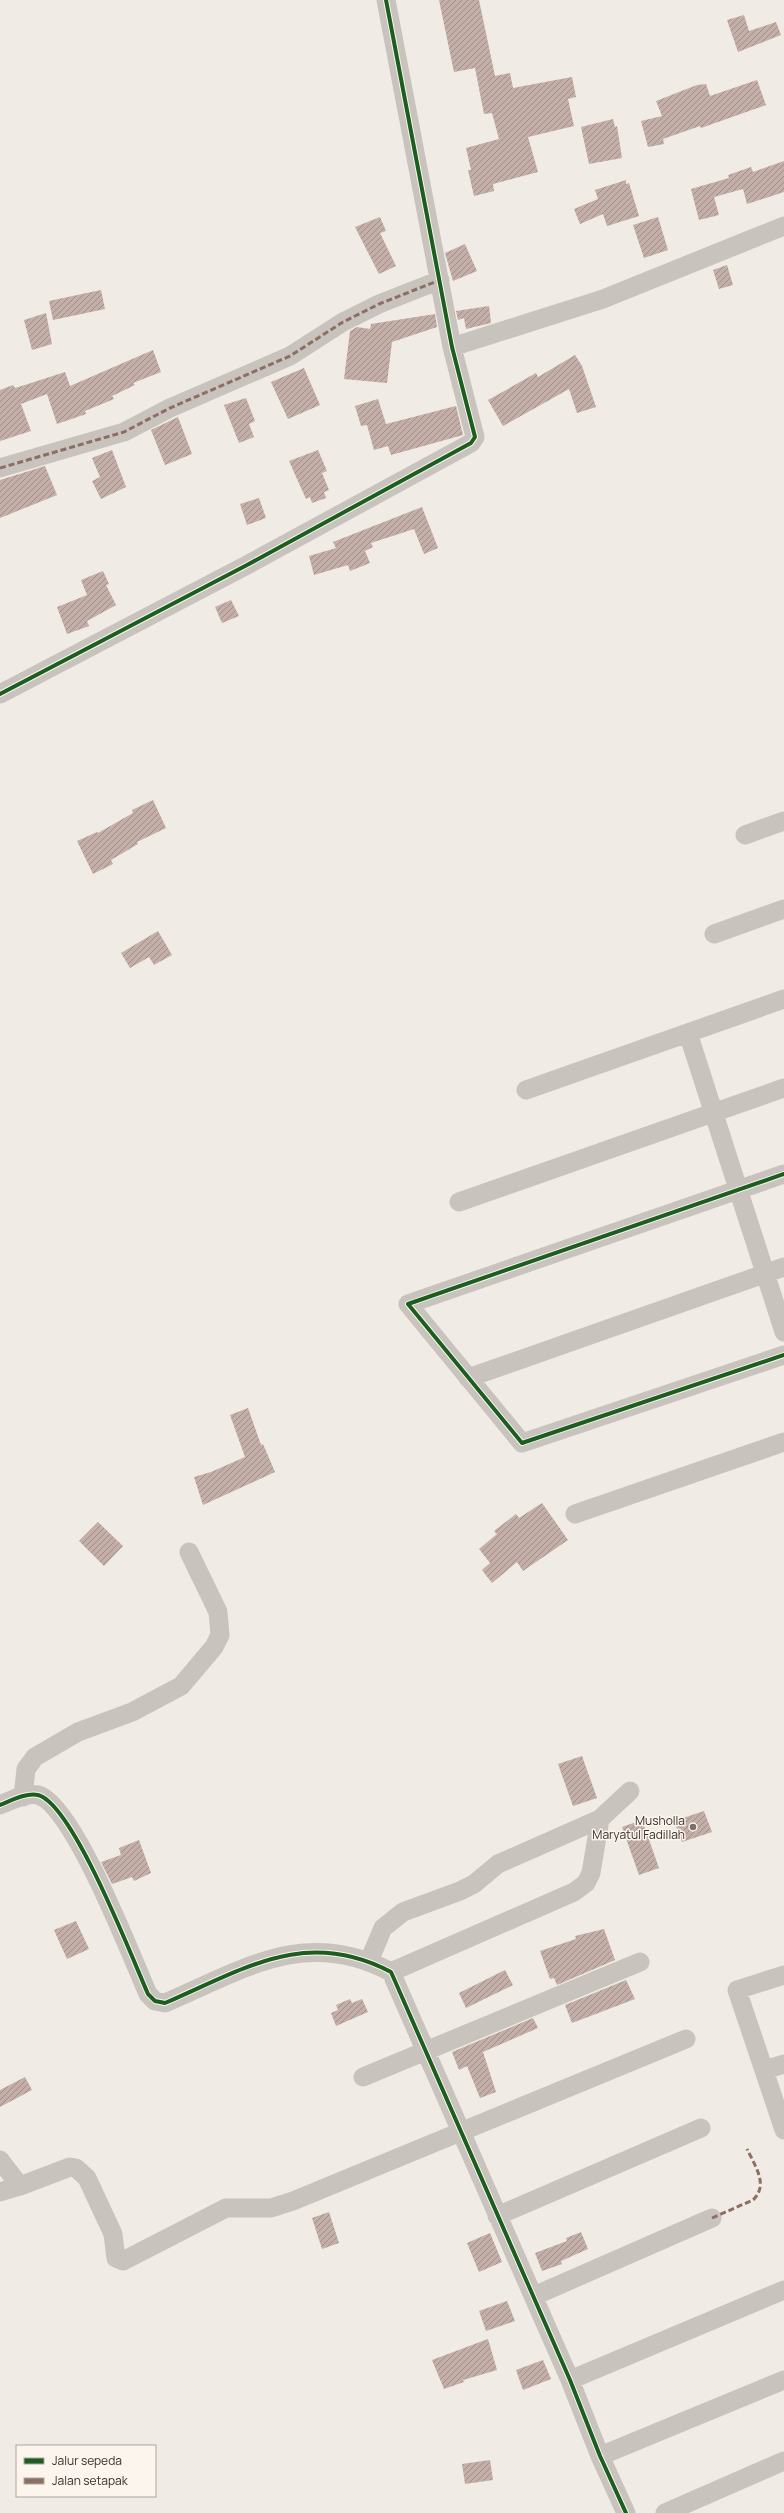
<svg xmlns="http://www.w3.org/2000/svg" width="784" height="2513" viewBox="0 0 784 2513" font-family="Manrope,sans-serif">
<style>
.building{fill:url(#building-hatch)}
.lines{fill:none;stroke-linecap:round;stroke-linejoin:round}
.street{stroke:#c9c3be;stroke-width:19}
.quiet{stroke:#8d6e63;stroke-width:3;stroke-dasharray:6 3;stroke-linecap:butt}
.cycleway-casing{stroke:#fbf5ee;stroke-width:6}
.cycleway{stroke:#1b5e20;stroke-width:4}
.poi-dot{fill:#7a716c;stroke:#fbf5ee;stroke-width:1.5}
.labels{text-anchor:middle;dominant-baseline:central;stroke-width:3;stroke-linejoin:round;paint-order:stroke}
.poi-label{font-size:12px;fill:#3b302b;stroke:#fbf5ee;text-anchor:end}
</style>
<defs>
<pattern id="building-hatch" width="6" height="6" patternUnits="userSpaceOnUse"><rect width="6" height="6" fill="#c3afa7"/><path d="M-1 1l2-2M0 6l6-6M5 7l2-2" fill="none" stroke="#a08f88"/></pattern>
</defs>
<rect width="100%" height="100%" fill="#f0ebe5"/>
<!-- building -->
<path class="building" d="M439,0h40l16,76 15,-3 3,15 59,-11 4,20 -8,2 6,27 -46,11 10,35 -45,12 1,7 -20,5 -6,-26h3l-5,-22 33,-9 -7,-26 -8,1 -9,-46 -21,4z
M744,15l5,16 27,-9 5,13 -43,17 -11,-32z
M757,80l9,25 -65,23 -1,-2 -37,13 1,5 -16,3 -7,-26 21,-5 -6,-15 41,-16 9,-1 4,12z
M613,119l2,8 2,-1 5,32 -33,6 -8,-37z
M784,161v31l-37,12 -4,-15 -29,8 5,18 -20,5 -8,-31 38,-11 -1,-3 23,-8 2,5z
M626,180v4l3,-1 10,33 -32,10 -4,-12 -23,10 -6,-15 24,-10 -3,-9z
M380,217l6,14 -6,2 16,33 -17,8 -24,-47z
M658,217l10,33 -24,8 -11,-33z
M465,244l12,27 -24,10 -8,-28z
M727,265l6,20 -14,4 -6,-19z
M101,290l4,19 -52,11 -4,-19z
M489,306l2,17 -25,6 -2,-11 -6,2 -2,-9z
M46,313l6,31 -20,6 -8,-30z
M435,314l2,13 -45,15 -5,41 -43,-4 6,-48 7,-4 13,2 1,-5z
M153,350l8,22 -28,11 2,2 -23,11 2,3 -29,12 1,3 -29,10 -10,-30 -26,10 10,27 -31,10v-51l13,-5 2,3 13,-4 37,-12 5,14z
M575,355l7,11 14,41 -19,6 -8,-24 -66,37 -15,-26 48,-27 2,4z
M304,368l16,37 -32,14 -17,-37z
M246,398l9,23 -6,3 5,13 -15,6 -15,-38z
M378,399l8,25 70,-18 7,29 -72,20 -3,-9 -14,4 -7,-25 -6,1 -6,-20z
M178,417l14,37 -27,11 -14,-35z
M112,450l14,37 -25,12 -9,-18 8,-4 -8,-19z
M318,450l9,21 -5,2 7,17 -5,2 2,6 -14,5 -2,-6 -4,2 -17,-38z
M45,466l12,29 -57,23v-38z
M259,498l7,20 -19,7 -7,-21z
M422,507l16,41 -14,6 -10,-25 -43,14 2,4 -8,4 5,12 -20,8 -2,-6 -34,10 -5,-19 27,-8 -3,-6z
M103,571l6,13 -3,1 10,20 -29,16 2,5 -22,8 -10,-27 30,-12 -6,-15z
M231,600l8,16 -17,7 -7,-16z
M153,800l13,28 -29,14 1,2 -27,16 2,4 -20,10 -16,-33 20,-9 1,1 35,-20 -1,-3z
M158,931l14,24 -18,10 -5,-8 -19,11 -9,-15z
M248,1408l13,37 2,-1 12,28 -72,33 -9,-28 17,-5 34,-15 -15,-42z
M542,1503l26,37 -45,31 -6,-9 -25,21 -10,-13 8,-7 -11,-14 18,-15 -3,-3 22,-17 3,4z
M98,1522l25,24 -19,20 -25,-25z
M582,1756l15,42 -24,8 -15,-42z
M704,1811l8,21 -30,10 -8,-21z
M642,1820l17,48 -20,7 -17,-48z
M139,1840l12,33 -17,8 -2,-4 -20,7 -11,-22 20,-7 -2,-7z
M76,1921l13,28 -22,10 -13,-29z
M604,1929l11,31 -58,25 -3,-7 -4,1 -10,-28 36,-12 -1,-3z
M505,1970l8,15 -47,23 -7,-15z
M626,1980l9,19 -63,24 -7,-18z
M350,1999l2,4 10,-4 6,13 -32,14 -5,-13 7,-3 -2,-5z
M533,2018l5,10 -55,24 13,40 -16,6 -13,-32 -8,4 -7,-18z
M25,2077l7,13 -32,17v-17z
M329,2212l10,31 -17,6 -10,-31z
M581,2232l7,17 -27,12 1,3 -20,7 -7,-18 32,-12 -1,-3z
M490,2233l12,29 -23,10 -12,-29z
M507,2301l8,20 -29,10 -7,-20z
M488,2339l9,31 -34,10 1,2 -20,7 -12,-29z
M543,2360l8,19 -28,11 -7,-20z
M490,2460l3,20 -28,4 -3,-20z"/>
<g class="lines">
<!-- street -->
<path class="street" d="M452,347l151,-48 181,-73
M0,468l124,-36 46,-24 120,-52 53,-34 36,-18 61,-24
M0,694l247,-129 224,-122 4,-6 -23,-90 -66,-347
M745,835l39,-14
M714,934l70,-25
M688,1033l96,299
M526,1090l258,-91
M784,1174l-376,130 114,139 262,-88
M459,1202l325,-114
M468,1378l316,-111
M575,1514l209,-72
M23,1797l3,-28 9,-12 43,-25 54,-20 49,-26 33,-39 6,-12 -2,-23 -29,-60
M0,1805c10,-4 27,-13 38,-10 35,9 94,163 110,199l7,7 10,2c79,-34 141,-76 226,-31l179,408 30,76 26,57
M369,1961l14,-33 20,-16 57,-21 14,-7 24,-20 102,-45
M391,1972l183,-80 12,-9 5,-10 9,-54 30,-28
M784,1975l-47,15 47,140
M764,2070l20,-6
M363,2077l277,-115
M0,2160l20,26 50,-19 6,1 11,10 26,56 3,24 7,3 103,-53h45l22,-7 393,-162
M0,2192l20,-6
M497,2216l204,-88
M534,2296l178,-78
M570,2380l214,-90
M600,2456l184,-76
M665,2513l119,-52"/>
<!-- quiet -->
<path class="quiet" d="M0,468l124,-36 46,-24 120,-52 53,-34 36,-18 61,-24
M712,2218l41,-18c16,-15 2,-34 -6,-51"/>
<defs>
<path id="cycleway" d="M0,694l247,-129 224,-122 4,-6 -23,-90 -66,-347
M784,1174l-376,130 114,139 262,-88
M0,1805c10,-4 27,-13 38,-10 35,9 94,163 110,199l7,7 10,2c79,-34 141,-76 226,-31l179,408 30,76 26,57"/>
</defs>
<!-- cycleway casing -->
<use href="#cycleway" class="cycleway-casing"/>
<!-- cycleway -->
<use href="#cycleway" class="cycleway"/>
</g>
<!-- markers -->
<circle class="poi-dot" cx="693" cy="1827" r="4"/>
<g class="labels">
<!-- poi labels -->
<g class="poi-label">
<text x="685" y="1820">Musholla<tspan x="685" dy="14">Maryatul Fadillah</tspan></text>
</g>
</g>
<!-- legend -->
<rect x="16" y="2445" width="140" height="52" fill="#fbf5ee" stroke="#aea6a0"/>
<rect x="24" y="2458" width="20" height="6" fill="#1b5e20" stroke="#aea6a0"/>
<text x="52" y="2465" font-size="12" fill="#3b302b">Jalur sepeda</text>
<rect x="24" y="2478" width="20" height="6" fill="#8d6e63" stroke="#aea6a0"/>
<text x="52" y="2485" font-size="12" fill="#3b302b">Jalan setapak</text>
</svg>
